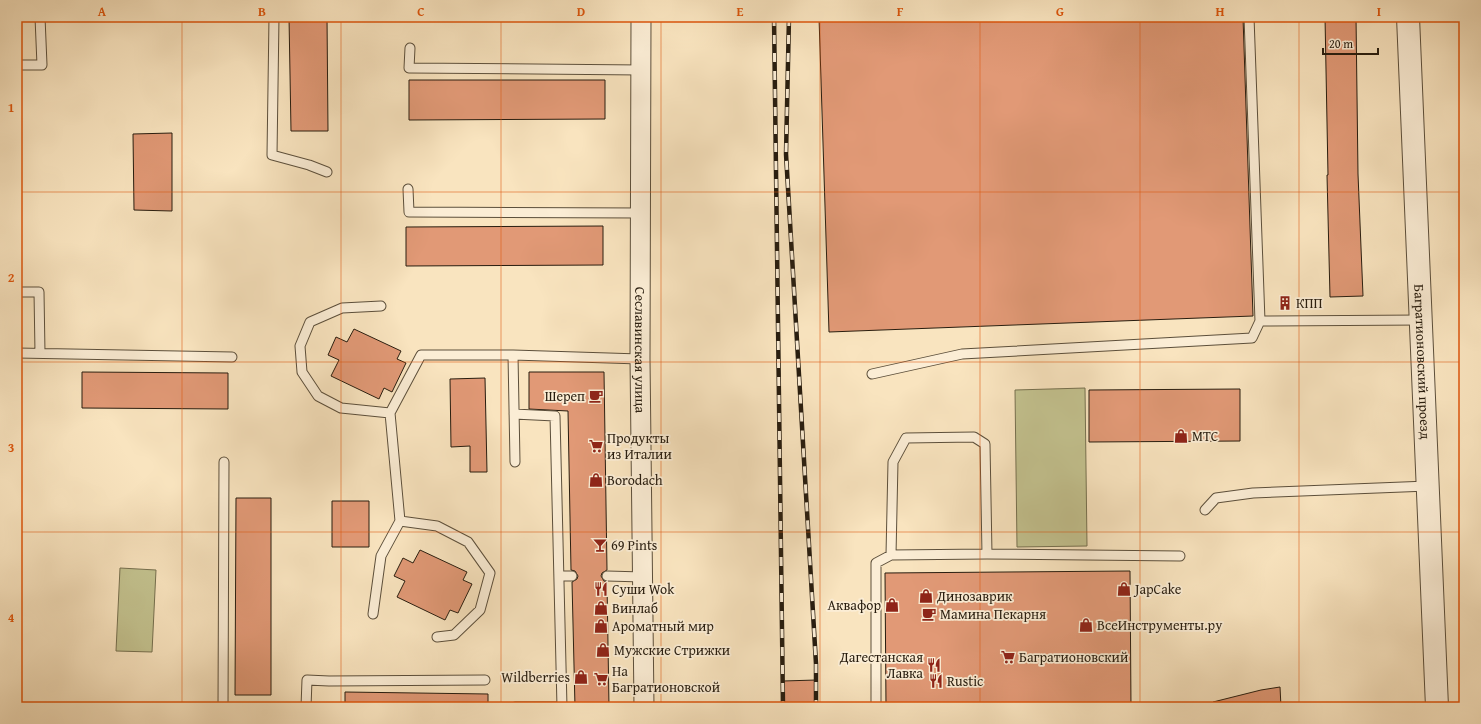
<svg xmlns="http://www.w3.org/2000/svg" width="1481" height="724" viewBox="0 0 1481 724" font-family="'Gentium Book Plus',serif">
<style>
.green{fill:#c3c28f;stroke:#76704f}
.building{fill:#e19976;stroke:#281d0f}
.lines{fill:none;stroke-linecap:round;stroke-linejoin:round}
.service-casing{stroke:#5c4f3b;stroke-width:11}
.minor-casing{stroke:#5c4f3b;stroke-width:21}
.tertiary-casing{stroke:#5c4f3b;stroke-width:24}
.service{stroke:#fbedd5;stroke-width:9}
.minor{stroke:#fbedd5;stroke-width:19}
.tertiary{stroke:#fbedd5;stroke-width:22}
.rail-casing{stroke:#281d0f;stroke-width:4.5}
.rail{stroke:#fbedd5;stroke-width:3;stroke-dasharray:9;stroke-linecap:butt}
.grid{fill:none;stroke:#de560c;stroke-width:1;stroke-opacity:0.55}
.labels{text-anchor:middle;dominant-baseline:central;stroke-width:3.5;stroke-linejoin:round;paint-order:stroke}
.poi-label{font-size:14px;fill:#281d0f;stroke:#fbedd5;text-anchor:start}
.street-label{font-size:14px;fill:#281d0f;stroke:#fbedd5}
.neatline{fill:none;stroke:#de560c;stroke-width:1.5}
.grid-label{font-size:13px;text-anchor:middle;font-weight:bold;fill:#de560c}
</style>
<rect width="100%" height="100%" fill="#f9e4bf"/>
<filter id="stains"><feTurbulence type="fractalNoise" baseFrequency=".005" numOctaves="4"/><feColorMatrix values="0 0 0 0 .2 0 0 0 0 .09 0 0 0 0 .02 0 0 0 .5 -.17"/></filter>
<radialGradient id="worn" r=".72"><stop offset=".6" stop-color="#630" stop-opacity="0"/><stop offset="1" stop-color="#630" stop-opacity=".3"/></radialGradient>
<!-- green -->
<path class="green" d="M1085,388l2,158 -70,1 -2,-157z
M120,568l36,2 -4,82 -36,-1z"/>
<!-- building -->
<path class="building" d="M289,17h38l1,114h-37z
M819,17h424l10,299 -424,16z
M1325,17h31l2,157 5,122 -33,1 -3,-122h1z
M409,80h196v39l-196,1z
M172,133v78l-38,-1 -1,-76z
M603,226v39l-197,1v-39z
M354,329l47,22 -4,8 9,4 -14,29 -8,-4 -5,11 -48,-23 8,-16 -11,-5 8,-18 11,5z
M82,372l146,1v36l-146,-1z
M529,372h75l3,198 -5,3 -1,3 3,5 3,1 2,125h-34l-3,-125 5,-3 1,-3 -3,-5 -4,-1 -3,-159 -39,-2z
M485,378l2,94h-17v-26l-19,1 -1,-68z
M1240,389v52l-151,1v-52z
M236,498h35v197h-36z
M332,501h37v46h-37z
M420,550l47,22 -4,8 9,4 -14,29 -8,-3 -5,10 -48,-23 8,-16 -11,-5 9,-18 10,5z
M1130,571l1,136h-245l-1,-134z
M816,680v27h-33v-26z
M1280,687l1,20h-67l-1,-5 48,-12z
M345,692l143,2v13h-143z"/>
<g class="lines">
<defs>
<path id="service" d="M274,17l-2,138 37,10 18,7
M1249,17l11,304
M410,48l-1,20 232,2
M17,65h25l-2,-48
M408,189l1,23 232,1
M17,292h22l1,61
M381,306l-39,2 -32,14 -10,24 2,26 16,24 23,12 49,5
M17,353l215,4
M513,355l2,107
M872,374l90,-20 290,-16 8,-17 161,-1
M514,414l41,2 7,291h-47
M1205,510l11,-12 37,-5 175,-7
M400,521l37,5 31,16 22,31 -10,37 -26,25 -17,2
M891,555l2,-93 13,-24 68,-1 11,7 2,110
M560,576h12
M607,576l36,1
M373,614l8,-58 19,-35 -10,-108 31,-58h92l127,4
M223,707l1,-245
M306,707l1,-27 22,1 156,-1
M876,707v-144l15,-8 96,-1 193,2"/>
<g id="minor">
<path id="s1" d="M641,17l-1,342 4,348"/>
</g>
<g id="tertiary">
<path id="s2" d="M1408,17l29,690"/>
</g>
</defs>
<!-- service casing -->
<use href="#service" class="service-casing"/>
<!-- minor casing -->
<use href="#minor" class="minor-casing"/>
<!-- tertiary casing -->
<use href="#tertiary" class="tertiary-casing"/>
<!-- service -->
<use href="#service" class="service"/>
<!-- minor -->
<use href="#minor" class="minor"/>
<!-- tertiary -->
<use href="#tertiary" class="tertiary"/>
<defs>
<path id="rail" d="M774,17l9,690
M789,17l-3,137 30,510v43"/>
</defs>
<!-- rail casing -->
<use href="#rail" class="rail-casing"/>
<!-- rail -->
<use href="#rail" class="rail"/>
</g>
<!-- grid -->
<path class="grid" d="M182,17v690M341,17v690M501,17v690M661,17v690M820,17v690M980,17v690M1140,17v690M1299,17v690M17,192h1447M17,362h1447M17,532h1447"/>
<!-- icons -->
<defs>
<symbol id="building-bare" viewBox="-9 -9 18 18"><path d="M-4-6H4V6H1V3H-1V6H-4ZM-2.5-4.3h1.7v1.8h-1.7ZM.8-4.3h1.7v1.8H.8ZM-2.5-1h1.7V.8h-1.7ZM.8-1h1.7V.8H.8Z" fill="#8f2418" stroke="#fbedd5" stroke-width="2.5" paint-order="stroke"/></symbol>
<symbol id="cafe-bare" viewBox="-9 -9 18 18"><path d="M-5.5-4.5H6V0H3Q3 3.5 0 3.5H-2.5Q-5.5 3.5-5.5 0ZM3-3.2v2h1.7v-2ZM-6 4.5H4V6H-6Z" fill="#8f2418" stroke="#fbedd5" stroke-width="2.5" paint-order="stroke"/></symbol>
<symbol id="shop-bare" viewBox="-9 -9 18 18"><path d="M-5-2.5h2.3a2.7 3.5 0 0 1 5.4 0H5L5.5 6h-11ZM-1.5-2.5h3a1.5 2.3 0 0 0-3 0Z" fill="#8f2418" stroke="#fbedd5" stroke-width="2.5" paint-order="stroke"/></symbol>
<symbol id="supermarket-bare" viewBox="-9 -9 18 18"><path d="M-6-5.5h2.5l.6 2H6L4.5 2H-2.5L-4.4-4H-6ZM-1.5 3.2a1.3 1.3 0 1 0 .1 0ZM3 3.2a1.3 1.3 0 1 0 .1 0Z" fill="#8f2418" stroke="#fbedd5" stroke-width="2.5" paint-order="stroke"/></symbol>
<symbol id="bar-bare" viewBox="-9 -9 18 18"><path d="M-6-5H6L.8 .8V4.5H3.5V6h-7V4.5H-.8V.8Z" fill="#8f2418" stroke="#fbedd5" stroke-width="2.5" paint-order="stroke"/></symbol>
<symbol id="restaurant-bare" viewBox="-9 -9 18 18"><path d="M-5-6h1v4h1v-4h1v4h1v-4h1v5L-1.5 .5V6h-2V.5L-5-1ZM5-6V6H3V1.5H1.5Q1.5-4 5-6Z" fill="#8f2418" stroke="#fbedd5" stroke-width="2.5" paint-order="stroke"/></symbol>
</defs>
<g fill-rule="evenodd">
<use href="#building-bare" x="1275" y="293" width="20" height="20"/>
<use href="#cafe-bare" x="586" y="386" width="20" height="20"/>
<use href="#shop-bare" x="1171" y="426" width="20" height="20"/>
<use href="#supermarket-bare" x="586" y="436" width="20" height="20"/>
<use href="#shop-bare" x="586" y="470" width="20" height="20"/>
<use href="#bar-bare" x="590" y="535" width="20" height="20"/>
<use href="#restaurant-bare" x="591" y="579" width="20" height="20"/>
<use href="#shop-bare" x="1114" y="579" width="20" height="20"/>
<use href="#shop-bare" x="916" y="586" width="20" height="20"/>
<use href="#shop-bare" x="882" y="595" width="20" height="20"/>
<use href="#shop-bare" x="591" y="598" width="20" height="20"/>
<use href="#cafe-bare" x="919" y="604" width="20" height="20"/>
<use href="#shop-bare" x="1076" y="615" width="20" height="20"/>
<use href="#shop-bare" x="591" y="616" width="20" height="20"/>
<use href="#shop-bare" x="593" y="640" width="20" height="20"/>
<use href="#supermarket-bare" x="998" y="647" width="20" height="20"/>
<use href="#restaurant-bare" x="924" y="655" width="20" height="20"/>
<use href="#shop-bare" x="571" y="667" width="20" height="20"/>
<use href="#supermarket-bare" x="591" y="669" width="20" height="20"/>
<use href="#restaurant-bare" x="926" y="671" width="20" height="20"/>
</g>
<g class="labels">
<!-- poi labels -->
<g class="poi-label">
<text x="1296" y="303">КПП</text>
<text x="585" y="396" text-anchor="end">Шереп</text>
<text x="1192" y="436">МТС</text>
<text x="607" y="438">Продукты<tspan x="607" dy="16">из Италии</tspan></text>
<text x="607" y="480">Borodach</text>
<text x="611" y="545">69 Pints</text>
<text x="612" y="589">Суши Wok</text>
<text x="1135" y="589">JapCake</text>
<text x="937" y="596">Динозаврик</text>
<text x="881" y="605" text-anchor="end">Аквафор</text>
<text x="612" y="608">Винлаб</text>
<text x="940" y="614">Мамина Пекарня</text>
<text x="1097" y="625">ВсеИнструменты.ру</text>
<text x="612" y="626">Ароматный мир</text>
<text x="614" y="650">Мужские Стрижки</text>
<text x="923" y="657" text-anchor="end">Дагестанская<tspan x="923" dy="16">Лавка</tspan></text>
<text x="1019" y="657">Багратионовский</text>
<text x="612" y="671">На<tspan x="612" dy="16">Багратионовской</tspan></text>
<text x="570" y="677" text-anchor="end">Wildberries</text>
<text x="947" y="681">Rustic</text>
</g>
<!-- street labels -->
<g class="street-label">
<text stroke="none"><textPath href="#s1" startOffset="333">Сеславинская улица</textPath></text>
<text stroke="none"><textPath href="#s2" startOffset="345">Багратионовский проезд</textPath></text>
</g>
</g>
<!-- margin -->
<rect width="1481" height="724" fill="none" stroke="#f9e4bf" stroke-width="44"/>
<!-- scale -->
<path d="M1323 48v6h55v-6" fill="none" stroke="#281d0f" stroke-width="2"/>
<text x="1329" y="48" font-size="12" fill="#281d0f" stroke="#fbedd5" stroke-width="3" paint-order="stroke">20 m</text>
<rect x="22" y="22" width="1437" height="680" class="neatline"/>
<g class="grid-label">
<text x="102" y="16">A</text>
<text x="262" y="16">B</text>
<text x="421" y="16">C</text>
<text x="581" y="16">D</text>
<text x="740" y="16">E</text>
<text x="900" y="16">F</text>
<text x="1060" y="16">G</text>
<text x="1220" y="16">H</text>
<text x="1379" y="16">I</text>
<text x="11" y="112">1</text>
<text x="11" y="282">2</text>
<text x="11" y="452">3</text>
<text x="11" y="622">4</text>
</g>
<rect width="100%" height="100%" filter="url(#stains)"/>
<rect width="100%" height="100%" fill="url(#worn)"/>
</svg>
